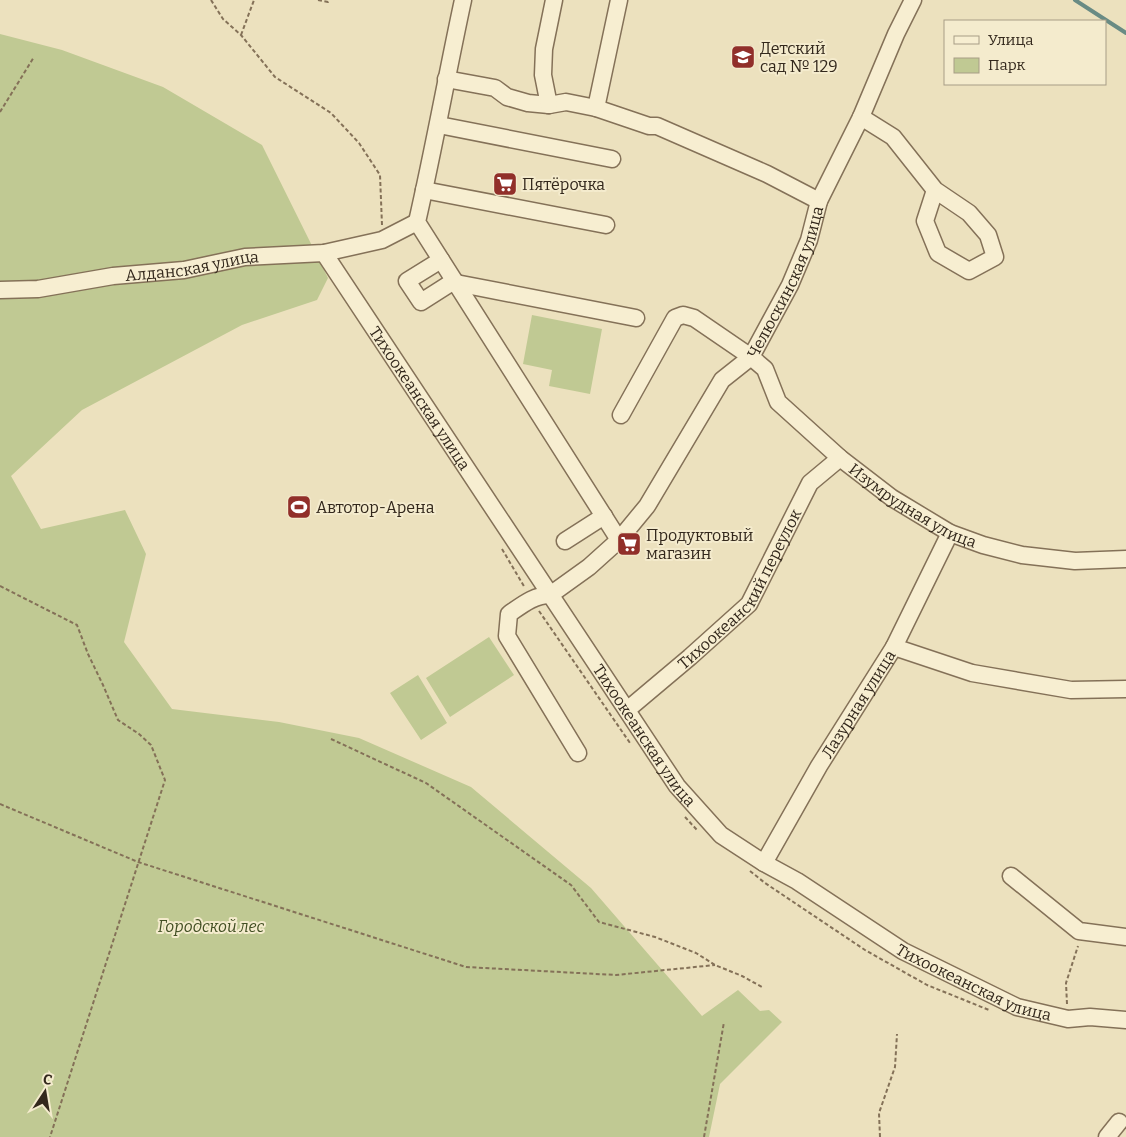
<svg xmlns="http://www.w3.org/2000/svg" width="1126" height="1137" viewBox="0 0 1126 1137" font-family="Bitter,serif">
<style>
.green{fill:#c0c993}
.lines{fill:none;stroke-linecap:round;stroke-linejoin:round}
.stream{stroke:#698b84;stroke-width:4}
.minor-casing{stroke:#847158;stroke-width:19}
.path{stroke:#847158;stroke-width:2;stroke-dasharray:4 2.5;stroke-linecap:butt}
.minor{stroke:#f7eed1;stroke-width:16}
.labels{text-anchor:middle;dominant-baseline:central;stroke-width:4;stroke-linejoin:round;paint-order:stroke}
.poi-label{font-size:16px;fill:#33281c;stroke:#f4ebcd;text-anchor:start}
.street-label{font-size:16px;fill:#33281c;stroke:#f4ebcd}
.park-label{font-size:16px;font-style:italic;fill:#424f23;stroke:#f4ebcd}
</style>
<rect width="100%" height="100%" fill="#ece1be"/>
<!-- green -->
<path class="green" d="M0,34l62,16 101,37 99,58 66,133 -11,22 -75,25 -160,85 -71,66 30,53 84,-19 21,44 -22,88 48,67 107,13 80,16 112,49 120,101 111,128 36,-26 22,21 9,-1 13,12 -62,62 -11,53h-709z
M532,315l70,14 -12,65 -41,-8 3,-16 -29,-6z
M489,637l25,38 -64,42 -24,-39z
M418,675l29,48 -26,17 -31,-47z"/>
<g class="lines">
<!-- stream -->
<path class="stream" d="M1075,0l51,33"/>
<defs>
<g id="minor">
<path d="M463,0c-16,74 -29,148 -46,222l202,318"/>
<path d="M446,79l49,9 12,9 21,6 21,2 17,-3 30,6 23,-108"/>
<path d="M549,105l-6,-30 1,-26 10,-49"/>
<path d="M596,108l53,18h8l110,48 52,27"/>
<path d="M861,117l32,20 42,53 34,23 19,22 7,22 -26,14 -31,-18 -13,-32 10,-31"/>
<path d="M439,125l173,34"/>
<path d="M424,190l182,35"/>
<path id="s1" d="M324,253l353,533 44,49 43,28 33,18 106,70 114,56 51,12 22,-2 36,3"/>
<path d="M441,260l-34,21 14,21 33,-21"/>
<path d="M456,283l180,35"/>
<path id="s2" d="M0,290l38,-1 75,-13 71,-6 61,-13 79,-4 58,-13 35,-18"/>
<path id="s3" d="M621,415l54,-97 8,-3 11,3 57,39 14,12 13,33 62,56 52,40 58,35 33,12 39,10 53,6 51,-2"/>
<path d="M565,541l39,-25"/>
<path id="s4" d="M550,595l39,-28 30,-27 28,-34 75,-126 29,-23 39,-72 19,-45 10,-39 42,-84 35,-83 17,-34"/>
<path d="M550,595c-16,0 -28,10 -41,19l-2,22 71,117"/>
<path d="M894,647l56,-114"/>
<path id="s5" d="M627,710l63,-53 59,-53 61,-121 30,-25"/>
<path id="s6" d="M764,863l55,-97 75,-119 78,26 99,17 55,-1"/>
<path d="M1011,876l68,55 47,6"/>
<path d="M1107,1137l12,-15"/>
</g>
</defs>
<!-- minor casing -->
<use href="#minor" class="minor-casing"/>
<!-- path -->
<path class="path" d="M211,0l12,19 18,16 34,42 56,36 28,30 21,32 2,50
M318,0l10,2v-2
M241,35l13,-35
M0,112l34,-55
M502,549l23,39
M0,586l77,39 11,29 15,31 15,35 21,14 12,11 14,35 -115,357
M539,611l91,132
M331,739l95,44 145,102 28,37 56,15 41,16 19,12 27,11 20,11
M0,804l138,58 328,105 150,8 99,-10
M685,817l12,13
M750,871l15,12 100,67 62,35 62,25
M1067,1004l-1,-21 12,-37
M704,1137l20,-115
M880,1137l-1,-24 16,-46 2,-33"/>
<!-- minor -->
<use href="#minor" class="minor"/>
</g>
<!-- icons -->
<defs>
<symbol id="school-square" viewBox="-11 -11 22 22"><rect x="-9" y="-9" width="18" height="18" rx="4" fill="#912f2a" stroke="#f4ebcd"/><path d="M0-5L7-2L0 1L-7-2ZM-4 1L0 2.5L4 1V4Q0 6-4 4Z" fill="#fff"/></symbol>
<symbol id="supermarket-square" viewBox="-11 -11 22 22"><rect x="-9" y="-9" width="18" height="18" rx="4" fill="#912f2a" stroke="#f4ebcd"/><path d="M-6-5.5h2.5l.6 2H6L4.5 2H-2.5L-4.4-4H-6ZM-1.5 3.2a1.3 1.3 0 1 0 .1 0ZM3 3.2a1.3 1.3 0 1 0 .1 0Z" fill="#fff"/></symbol>
<symbol id="stadium-square" viewBox="-11 -11 22 22"><rect x="-9" y="-9" width="18" height="18" rx="4" fill="#912f2a" stroke="#f4ebcd"/><path d="M0-5a6.5 5 0 1 0 0 10a6.5 5 0 1 0 0-10ZM-3.5-1.8h7v3.6h-7Z" fill="#fff"/></symbol>
</defs>
<g fill-rule="evenodd">
<use href="#school-square" x="729" y="43" width="28" height="28"/>
<use href="#supermarket-square" x="491" y="170" width="28" height="28"/>
<use href="#stadium-square" x="285" y="493" width="28" height="28"/>
<use href="#supermarket-square" x="615" y="530" width="28" height="28"/>
</g>
<g class="labels">
<!-- poi labels -->
<g class="poi-label">
<text x="760" y="48">Детский<tspan x="760" dy="18">сад № 129</tspan></text>
<text x="522" y="184">Пятёрочка</text>
<text x="316" y="507">Автотор-Арена</text>
<text x="646" y="535">Продуктовый<tspan x="646" dy="18">магазин</tspan></text>
</g>
<!-- street labels -->
<g class="street-label">
<text stroke="none"><textPath href="#s2" startOffset="194">Алданская улица</textPath></text>
<text stroke="none"><textPath href="#s4" startOffset="399">Челюскинская улица</textPath></text>
<text stroke="none"><textPath href="#s1" startOffset="174">Тихоокеанская улица</textPath></text>
<text stroke="none"><textPath href="#s3" startOffset="425">Изумрудная улица</textPath></text>
<text stroke="none"><textPath href="#s5" startOffset="168">Тихоокеанский переулок</textPath></text>
<text stroke="none"><textPath href="#s6" startOffset="185">Лазурная улица</textPath></text>
<text stroke="none"><textPath href="#s1" startOffset="579">Тихоокеанская улица</textPath></text>
<text stroke="none"><textPath href="#s1" startOffset="999">Тихоокеанская улица</textPath></text>
</g>
<!-- park labels -->
<g class="park-label">
<text x="211" y="926">Городской лес</text>
</g>
</g>
<!-- legend -->
<rect x="944" y="20" width="162" height="65" fill="#f4ebcd" stroke="#a79d86"/>
<rect x="954" y="36" width="25" height="8" fill="#f7eed1" stroke="#a79d86"/>
<text x="988" y="45" font-size="15" fill="#33281c">Улица</text>
<rect x="954" y="58" width="25" height="15" fill="#c0c993" stroke="#a79d86"/>
<text x="988" y="70" font-size="15" fill="#33281c">Парк</text>
<!-- north arrow -->
<g transform="translate(45 1092) rotate(12)" stroke="#f4ebcd" stroke-width="4" paint-order="stroke">
<path d="M0-4L9 19L0 12L-9 19Z" fill="#33281c"/>
<text y="-8" font-size="14" font-weight="bold" text-anchor="middle" fill="#33281c">С</text>
</g>
</svg>
